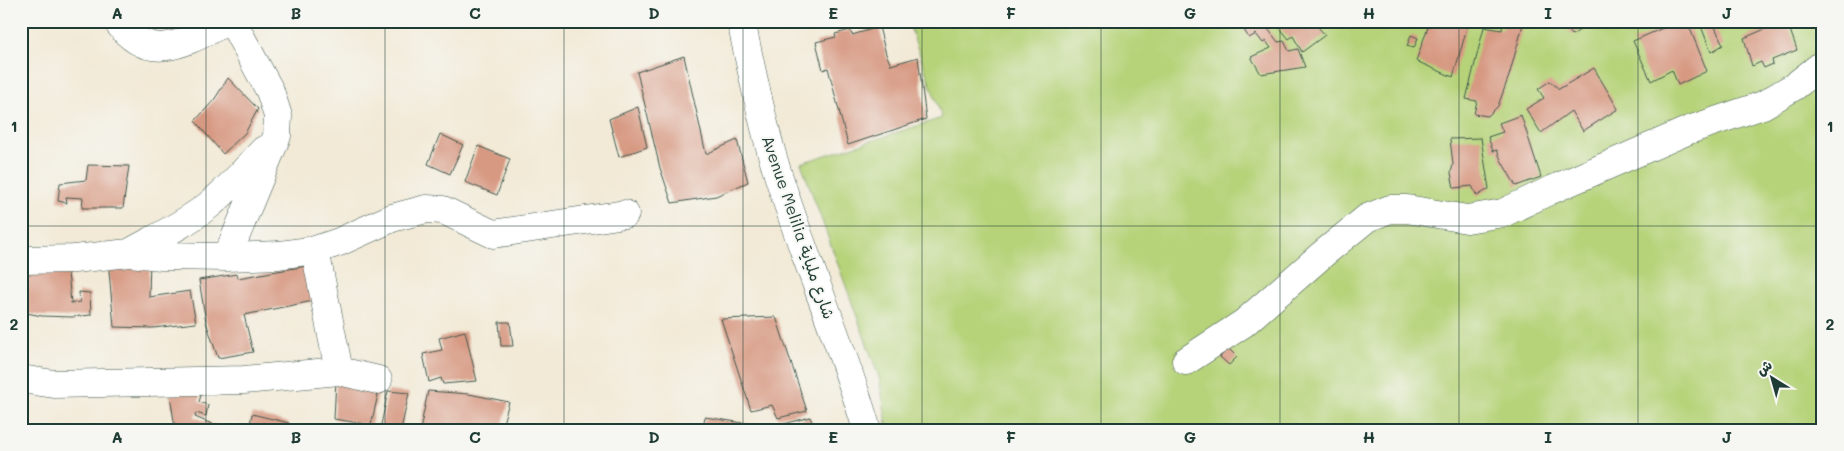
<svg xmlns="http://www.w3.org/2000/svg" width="1844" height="451" viewBox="0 0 1844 451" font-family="Mali,'Playpen Sans Arabic',sans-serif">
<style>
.green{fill:#b6d379;stroke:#6a8856}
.building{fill:#d79982}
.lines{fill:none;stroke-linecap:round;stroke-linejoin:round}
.minor-casing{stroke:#3f574c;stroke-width:29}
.tertiary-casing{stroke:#3f574c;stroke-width:29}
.minor{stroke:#fff;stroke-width:28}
.tertiary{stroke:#fff;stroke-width:28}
.grid{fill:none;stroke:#1f3d34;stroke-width:1;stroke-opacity:0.55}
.labels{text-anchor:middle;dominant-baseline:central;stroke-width:4;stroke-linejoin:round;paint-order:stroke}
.street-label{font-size:16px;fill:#1f3d34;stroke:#f6f6f2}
.neatline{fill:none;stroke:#1f3d34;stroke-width:2}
.grid-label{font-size:16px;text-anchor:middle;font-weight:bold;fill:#1f3d34}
</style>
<rect width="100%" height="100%" fill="#f6f6f2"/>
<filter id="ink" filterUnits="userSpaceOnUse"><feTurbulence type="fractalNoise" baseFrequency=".02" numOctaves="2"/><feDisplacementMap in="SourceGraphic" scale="10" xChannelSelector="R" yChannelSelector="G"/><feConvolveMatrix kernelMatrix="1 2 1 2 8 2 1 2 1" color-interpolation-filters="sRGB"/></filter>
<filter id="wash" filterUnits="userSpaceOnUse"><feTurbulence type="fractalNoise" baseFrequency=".0096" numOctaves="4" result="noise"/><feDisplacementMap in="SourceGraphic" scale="20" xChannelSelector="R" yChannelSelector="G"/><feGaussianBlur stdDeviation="1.12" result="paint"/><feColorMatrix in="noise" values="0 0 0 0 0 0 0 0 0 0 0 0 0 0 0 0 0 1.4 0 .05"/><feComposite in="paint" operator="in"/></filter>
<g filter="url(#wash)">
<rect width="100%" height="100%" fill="#f2ead7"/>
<!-- green -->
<path class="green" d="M908,21h915v409h-935l-9,-53 -78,-214 141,-45z"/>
<g id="blocks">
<!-- building -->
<path class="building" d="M1262,21h7l3,6 -4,2 10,13 6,-1 5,10 9,-2 7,18 -44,7 -10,-17 20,-9 -5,-7 -3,2 -7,-9 -7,4 -5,-8z
M1274,21h39l12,14 -23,17 -9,-16 -4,3z
M1430,21h39l-16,56 -37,-16z
M1503,21h21l-15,55 -11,30 -10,10 -14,-2 3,-13 -11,-2 18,-72 18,3z
M1562,21h32l-22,14z
M1679,21h8l20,50 -29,14 -6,-15 -21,11 -18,-40z
M1699,21h20l1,3 -5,3 8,18 -12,7z
M1784,21h3l10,29 -25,10 1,4 -9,4 -3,-6 -9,4 -8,-28z
M879,27l7,27 5,11 27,-8 8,62 -78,26 -20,-77 -5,2 -7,-28 20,-5 -1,-3 15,-4 2,5z
M1411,35l7,3 -4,10 -7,-2z
M684,56l22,98 31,-14 11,42 -32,14 -44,7 -12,-35 -23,-96z
M1594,68l24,41 -35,22 -12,-20 -30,22 -15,-24 18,-11 -6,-9 12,-8 9,8z
M228,78l30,31 -13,24 -22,21 -28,-33 19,-21z
M638,107l9,40 -28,10 -10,-38z
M1521,115l20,62 -25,9 -15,-26 -4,-10 -4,1 -5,-14 15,-5 -4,-9z
M440,134l23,11 -13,29 -22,-10z
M1481,138l8,51 -12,7 -5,-10 -18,2 -3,-15 2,-9 -3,-25z
M478,146l32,13 -13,36 -32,-13z
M88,165l41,1 -6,42h-41l1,-10 -17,-1 1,6 -9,-2 2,-18 26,-3z
M150,259l-1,38 41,-6 6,32 -43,5 -39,-1 -6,-67z
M312,265l6,35 -74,15 9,37 -35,6 -12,-36 -7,-42 38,-6 1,4z
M21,270l47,2 3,31 9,-1 -1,-10 11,1 1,22 -19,2 -30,-1 -21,-4z
M776,317l31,94 -29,7 -6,-13 -21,5 -30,-91z
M499,322h11l3,24h-12z
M465,331l12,50 -34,3 -2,-6 -12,4 -6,-28 19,-4 -3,-12z
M1228,348l9,9 -8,8 -9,-8z
M336,379l44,7 -9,39 -37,-6z
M169,388l32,7 -2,7 9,3 -2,11 -10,-3 -1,4 32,13h-47l-5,-2z
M388,391l21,2 -8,37h-21z
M428,391l41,3 40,8 -8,28h-81z
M252,414l37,9 -1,7h-39z
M705,417l51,8 -1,5h-53z
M810,417l5,13h-43l1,-3z"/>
</g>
</g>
<g filter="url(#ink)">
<use href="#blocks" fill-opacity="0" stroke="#3f574c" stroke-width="1"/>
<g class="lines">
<defs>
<path id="minor" d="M117,21c33,46 71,20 110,0
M232,21l38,70 8,25 -1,20 -50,121 52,-2 36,-5 24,-8 53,-24 34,-9 17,1 50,24 132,-20
M315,250l24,121
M129,253c27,-15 56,-29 80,-48 20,-16 37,-36 55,-55
M21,260l53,-1 55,-6 33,3 65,1
M1186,361l58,-38 80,-70 43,-35 23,-9h17l60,10 36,-6 46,-22 140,-61 74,-25 32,-19 28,-22
M21,379l33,5 190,-4 95,-9 39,9"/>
<path id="tertiary" d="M741,21c10,46 19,92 32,137 27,92 67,179 94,272"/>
</defs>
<!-- minor casing -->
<use href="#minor" class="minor-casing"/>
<!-- tertiary casing -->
<use href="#tertiary" class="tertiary-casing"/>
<!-- minor -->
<use href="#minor" class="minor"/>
<!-- tertiary -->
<use href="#tertiary" class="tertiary"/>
</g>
</g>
<!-- grid -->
<path class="grid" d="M206,21v409M385,21v409M564,21v409M743,21v409M922,21v409M1101,21v409M1280,21v409M1459,21v409M1638,21v409M21,226h1802"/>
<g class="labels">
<!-- street labels -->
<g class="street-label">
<text transform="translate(799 227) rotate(71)">Avenue Melilia شارع ملياية</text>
</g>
</g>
<!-- margin -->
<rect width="1844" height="451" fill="none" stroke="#f6f6f2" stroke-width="55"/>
<!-- north arrow -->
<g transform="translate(1772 378) rotate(323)" stroke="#f6f6f2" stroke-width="4" paint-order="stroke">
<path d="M0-4L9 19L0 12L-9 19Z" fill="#1f3d34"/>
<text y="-8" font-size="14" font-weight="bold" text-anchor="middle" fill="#1f3d34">ش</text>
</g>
<rect x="28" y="28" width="1788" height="396" class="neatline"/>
<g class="grid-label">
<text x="117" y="19">A</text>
<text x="296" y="19">B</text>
<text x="475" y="19">C</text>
<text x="654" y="19">D</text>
<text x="833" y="19">E</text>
<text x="1011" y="19">F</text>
<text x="1190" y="19">G</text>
<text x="1369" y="19">H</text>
<text x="1548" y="19">I</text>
<text x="1727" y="19">J</text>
<text x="14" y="132">1</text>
<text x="1830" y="132">1</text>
<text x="14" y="330">2</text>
<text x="1830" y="330">2</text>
<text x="117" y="443">A</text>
<text x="296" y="443">B</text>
<text x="475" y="443">C</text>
<text x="654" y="443">D</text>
<text x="833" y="443">E</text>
<text x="1011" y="443">F</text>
<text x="1190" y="443">G</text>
<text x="1369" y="443">H</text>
<text x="1548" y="443">I</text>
<text x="1727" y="443">J</text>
</g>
</svg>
